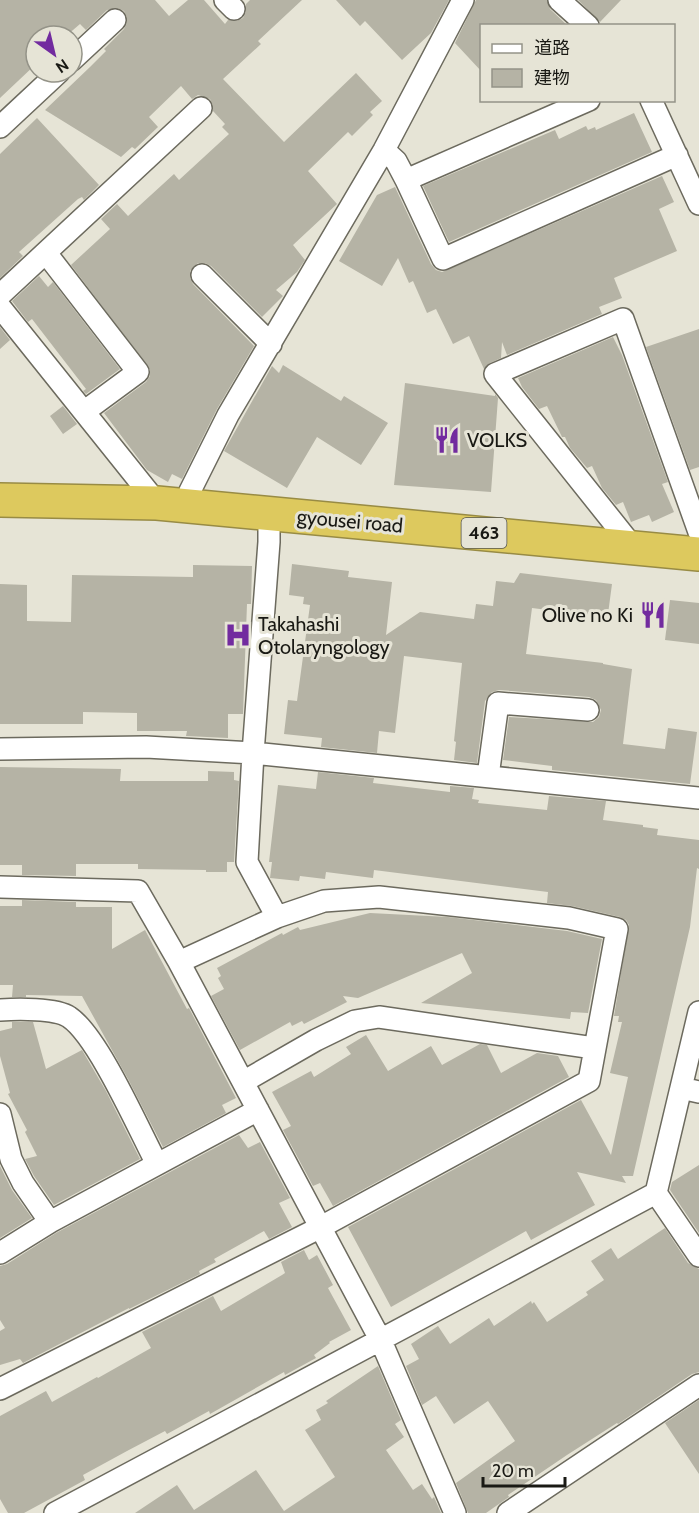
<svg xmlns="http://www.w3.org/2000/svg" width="699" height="1513" viewBox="0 0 699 1513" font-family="Cabin,'Noto Sans JP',sans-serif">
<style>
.building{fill:#b5b3a5}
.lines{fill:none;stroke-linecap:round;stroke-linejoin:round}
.street-casing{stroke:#6c6a5e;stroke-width:24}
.highway-casing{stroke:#988b44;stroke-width:36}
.street{stroke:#fff;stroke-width:21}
.highway{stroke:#ddc95e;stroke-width:33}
.labels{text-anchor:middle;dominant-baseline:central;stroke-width:6;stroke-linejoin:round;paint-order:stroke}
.shield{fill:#e6e4d6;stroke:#56564e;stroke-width:1.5}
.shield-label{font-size:18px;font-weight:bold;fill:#191914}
.poi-label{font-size:20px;fill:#191914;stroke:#e6e4d6;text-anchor:start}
.street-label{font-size:20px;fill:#191914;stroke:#e6e4d6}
</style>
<rect width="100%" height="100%" fill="#e6e4d6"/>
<!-- building -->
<path class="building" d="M0,0h155l14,16 19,-16h16l21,24 3,-4 9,1 6,-3 3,-6v-8l4,-4h52l-44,41 3,3 -38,35 61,63 72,-69 26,28 -12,11 3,3 -21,21 -4,-4 -40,39 29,33 -44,41 12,15 -8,12 -21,18 7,6 -21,21 -51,-51 -6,-3h-7l-8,8v7l3,6 61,62 -37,63 -35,70 -10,-5 -4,8 -21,-12 -43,-57 42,-31 4,-6v-6l-79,-105 39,-36 -9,-10 16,-15 11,12 46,-42 5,6 50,-46 -7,-7 3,-3 -12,-13v-6l-3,-6 -12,-4 -6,4 -11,-13 -32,31 9,10 -23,22 -3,-2 -11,10 -76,-47 45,-43 16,-16 -2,-2 20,-20 3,-6v-6l-3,-6 -6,-3 -11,2 -21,20 -6,-6 -14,12h-30v28l-36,34z
M336,0h113l-18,33 -29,27 -37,-39 -5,5z
M476,0h71l3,9 18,17h-86v46l-27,-29z
M578,0h43l-21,22z
M634,113l18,39 -203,90 -26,-56 132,-56 4,9 27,-13 2,4 7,-3 1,3z
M37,118l62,67 -15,15 -2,-3 -4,2 -59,53 4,4 -23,22v-124z
M662,176l12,26 -15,7 18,42 -63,27 8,20 -23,9 3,7 -95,41 -5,-13 -1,16 -11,5 -6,6 -15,-33 -16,8 -17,-35 -9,4 -14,-32 -4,2 -11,-25 -16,28 -43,-25 38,-66 18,-8 36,77 5,6 6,2z
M39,276l9,11 5,-5 67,87 -34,25 -3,-3 3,-2 -54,-70 -4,3 -16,-21z
M0,327l10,13 -10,9z
M699,329v138l-9,3 -44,-123z
M613,337l9,18 46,127 -6,2 12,28 -22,10 -3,-7 -18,7 -8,-20 -7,3 -14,-17 -10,-22 -5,2 -17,-20 -5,-11h-3l-15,-31 -8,3 -17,-22 -4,-9z
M283,365l58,36 3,-5 44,27 -27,42 -44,-28 -30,51 -63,-37 48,-85 7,7z
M405,383l90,13v-2l3,4 -7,94 -97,-7z
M63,406l14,18 -14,10 -13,-18z
M292,564l57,7 -1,6 44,5 -6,53 34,-23 54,7 2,-15 17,2 3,-25 18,2 6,-10 92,11 -4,30 -20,-2v3l-56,-7 -6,46 77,9v1l29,5 -9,75 42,5 3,-21 29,4 -7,52 -138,-14v-4l-49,-6 6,-43 84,5 6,-5 2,-7 -5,-10 -7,-3 -90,-7 -7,2 -7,9 -8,62 -23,-3 2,-18 -2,-1 8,-78 -58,-7 -9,77 -16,-2 -2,22 -56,-6 1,-9 -38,-4 4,-34 9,1 13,-96 -7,-1 1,-7 -15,-2z
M193,565l59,1 -1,38h-4l-4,110h-15v24l-42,-2 1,-5h-50v-18l-54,-1v12h-83v-140l27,1v36l44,1 1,-47 121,2z
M670,600l29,3v41l-34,-4z
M0,767l121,2 -1,12h88v-10l26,1v8l5,1 -5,81h-7v10h-21v-2l-68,-1v-5h-62v12l-54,-1v-10h-22z
M318,772l56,6 -1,5 77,9v-6l24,2 -2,11 7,1 -1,3 69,7 2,-14 57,5 -3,19 40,5v2l15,2 -1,6 42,5v29l-2,-1 -7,59 -57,249h-11l4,7 -49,-11 18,33 -64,35 -5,-9 -135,76 -43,-80 233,-127 30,55 17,-78 -18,-4 12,-51h-4l1,-6h-5l15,-91 -3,-5 -6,-3 -48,-11 -25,-3 1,-11 -174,-22 -1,8 -47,-6 -1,7 -25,-3 -1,5 -29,-3 2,-16h-3l9,-77 38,4z
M22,900l54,2v5h36v42l33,-19 42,79 2,-1 47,90 -14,7 4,8 -63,34 -35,-68 -46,-83 -56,-1v2h-14l1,-12h-13v-79h22z
M370,913l78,4 119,14 35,8 -14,74 -17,-1 -1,7 -149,-16 51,-30 -10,-20 -104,45 -15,-2 4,6 -43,22 -2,-3 -10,5 -2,-4 -50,28 -29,-54 13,-7 -6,-11 3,-2 -4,-8 65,-35 1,2 15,-8 2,3z
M12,1022h21l13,47 36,-19 24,41 34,68 -86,46 -20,-29 -9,-17 12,-3 -12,-24 2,-2 -19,-36 2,-1 -10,-37v-25l12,-3z
M366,1035l22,36 43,-25 11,19 38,-21 7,1 14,28 36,-20 21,3 11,21 -236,129 -13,-23 -7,3 -30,-56 8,-4 -19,-34 39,-21 3,6 37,-23 -5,-7z
M239,1135l9,13 12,-6 30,56 -11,5 13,24 -23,12 -5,-8 -50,28 2,3 -17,9 1,3 -71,35v-1l-106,55 -3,-4 -20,6v-34l5,-3 -5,-8v-54l7,-2 49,-31z
M699,1165v68l-29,-43 2,-8z
M0,1166l12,24 20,28 -32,20z
M665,1228l23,35 11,6v103l-7,2 -74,50 -1,-1 -50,32 -59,40 1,2 -23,16h-18l-12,-30 59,-42 -27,-40 -34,23 -18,-28 -14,9 -16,-39 13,-7 -8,-15 27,-18 12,18 39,-26 5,8 37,-25 1,3 2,-2 13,20 41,-27 -2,-3 18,-12 -13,-19 20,-13 7,11z
M304,1250l5,10 8,-5 16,30 -5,3 23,42 -22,12 1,1 -16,12 2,3 -31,17 -1,-3 -74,42 -1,-3 -42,23 -2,-3 -38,20 -44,24 2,5 -61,33h-16l-8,-14v-83l46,-25 6,11 45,-25 1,1 53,-30 -9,-16 71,-36 8,15 61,-36 3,-2 -4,-11z
M378,1366l23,54 -6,4 9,13 -18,13 27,40 9,-6 10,15 2,-2 7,16h-306l42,-28 17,25 62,-40 28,41 51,-34 -30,-47 16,-10 -5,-10 12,-7 -2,-2z
M699,1400v74l-34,-51z"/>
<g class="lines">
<defs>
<path id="street" d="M225,0l9,9
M559,0l29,26
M72,60l43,-40
M589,100l-183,80 37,79 234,-104
M651,100l48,104
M0,127l59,-55
M384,150l12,11 10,19
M46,253l92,119 -53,39
M202,275l69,69
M0,295l201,-187
M0,307l157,196
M186,506l4,-15 38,-76 156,-265 79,-150
M633,547l-138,-173 128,-55 76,213
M0,749l146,-2 107,6 16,-211v-29
M488,776l10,-73 90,7
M0,887l138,4 41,71
M277,917l-30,-55 6,-109 446,45
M0,1010c16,-1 56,-2 69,7 29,19 70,113 88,147
M699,1012l-43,181 43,63
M243,1082l73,-42 39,-19 24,-4 215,31
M681,1088l18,4
M0,1114l11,45 12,24 27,39 208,-112
M0,1253l50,-31
M0,1389l321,-162 268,-146 28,-152 -48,-11 -190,-21 -55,4 -47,16 -98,45 202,379 74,172
M55,1513l601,-320
M508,1513l191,-128"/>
<path id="highway" d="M0,500l157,3 542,51"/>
</defs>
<!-- street casing -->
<use href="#street" class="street-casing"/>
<!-- highway casing -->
<use href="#highway" class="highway-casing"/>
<!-- street -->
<use href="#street" class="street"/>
<!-- highway -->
<use href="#highway" class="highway"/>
</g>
<!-- icons -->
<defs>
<symbol id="restaurant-bare" viewBox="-9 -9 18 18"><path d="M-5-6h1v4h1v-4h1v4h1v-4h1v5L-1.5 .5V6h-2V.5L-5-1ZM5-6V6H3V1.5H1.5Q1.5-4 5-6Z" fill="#722b9f" stroke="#e6e4d6" stroke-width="2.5" paint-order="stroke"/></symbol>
<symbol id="hospital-bare" viewBox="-9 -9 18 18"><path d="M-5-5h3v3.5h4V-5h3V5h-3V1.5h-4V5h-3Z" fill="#722b9f" stroke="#e6e4d6" stroke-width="2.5" paint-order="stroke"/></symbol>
</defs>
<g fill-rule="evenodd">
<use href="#restaurant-bare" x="428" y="421" width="38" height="38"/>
<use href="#restaurant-bare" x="634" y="596" width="38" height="38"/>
<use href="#hospital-bare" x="219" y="616" width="38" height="38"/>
</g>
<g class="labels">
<!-- shield labels -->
<rect class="shield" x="461.5" y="518" width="45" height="30" rx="4.5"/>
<g class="shield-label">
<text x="484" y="533">463</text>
</g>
<!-- poi labels -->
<g class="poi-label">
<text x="467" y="440">VOLKS</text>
<text x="633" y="615" text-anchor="end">Olive no Ki</text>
<text x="258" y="624">Takahashi<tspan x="258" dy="23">Otolaryngology</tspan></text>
</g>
<!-- street labels -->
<g class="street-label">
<text transform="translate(350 521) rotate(5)">gyousei road</text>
</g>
</g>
<!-- legend -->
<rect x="480" y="24" width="195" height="78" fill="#e6e4d6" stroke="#949388" stroke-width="1.5"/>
<rect x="492" y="44" width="30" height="9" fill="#ffffff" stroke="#949388" stroke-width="1.5"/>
<text x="534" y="54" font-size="18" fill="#191914">道路</text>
<rect x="492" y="69" width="30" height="18" fill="#b5b3a5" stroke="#949388" stroke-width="1.5"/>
<text x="534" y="84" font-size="18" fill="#191914">建物</text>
<!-- north arrow -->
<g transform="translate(54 54) rotate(146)"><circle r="28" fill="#e6e4d6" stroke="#949388" stroke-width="1.5"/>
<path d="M0-4.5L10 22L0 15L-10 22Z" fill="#722b9f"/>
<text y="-9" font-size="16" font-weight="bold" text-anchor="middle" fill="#191914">N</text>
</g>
<!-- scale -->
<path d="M483 1477v9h82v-9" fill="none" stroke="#191914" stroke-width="3"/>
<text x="492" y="1477" font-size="18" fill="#191914" stroke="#e6e4d6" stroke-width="4.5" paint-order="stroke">20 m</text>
</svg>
